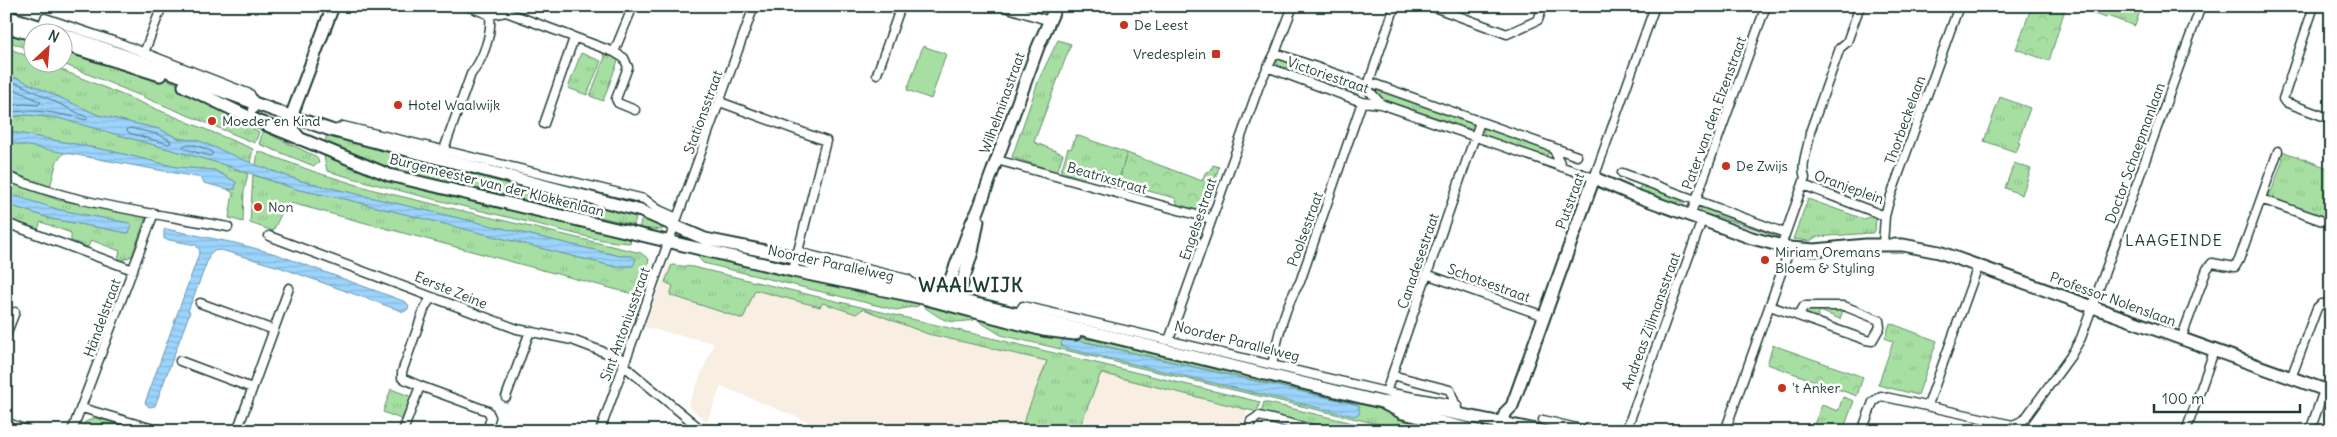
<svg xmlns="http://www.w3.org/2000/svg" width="2337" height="437" viewBox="0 0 2337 437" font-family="Delius,sans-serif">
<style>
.built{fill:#f8eee1}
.grass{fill:url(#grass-tufts);stroke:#638e6c;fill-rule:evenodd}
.forest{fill:url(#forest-crowns);stroke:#638e6c}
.garden{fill:#a7dfa3;stroke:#638e6c}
.water{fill:url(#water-rules);stroke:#6a98ac}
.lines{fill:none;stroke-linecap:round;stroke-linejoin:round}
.shore{stroke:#517984;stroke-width:1}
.street-casing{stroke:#1f3d34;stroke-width:11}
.secondary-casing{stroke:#1f3d34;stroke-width:15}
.street{stroke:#fff;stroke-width:8}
.secondary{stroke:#fff;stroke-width:11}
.poi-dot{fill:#c8321e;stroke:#fff;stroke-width:2}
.labels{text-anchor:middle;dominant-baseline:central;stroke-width:5;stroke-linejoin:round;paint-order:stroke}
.poi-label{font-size:14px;fill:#1f3d34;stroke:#fff;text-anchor:start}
.street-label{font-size:14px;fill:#1f3d34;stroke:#fff}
.quarter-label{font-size:16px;letter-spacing:1px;fill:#1f3d34;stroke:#fff}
.district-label{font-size:19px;font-weight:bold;letter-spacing:1px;fill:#1f3d34;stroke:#fff}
</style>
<defs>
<pattern id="grass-tufts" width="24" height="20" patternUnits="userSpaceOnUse" patternTransform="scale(1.25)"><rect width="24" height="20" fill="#a7dfa3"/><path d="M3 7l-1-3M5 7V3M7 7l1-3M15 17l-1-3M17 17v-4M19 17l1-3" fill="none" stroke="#8fc08d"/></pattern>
<pattern id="forest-crowns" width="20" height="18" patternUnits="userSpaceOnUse" patternTransform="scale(1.25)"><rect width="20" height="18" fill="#a7dfa3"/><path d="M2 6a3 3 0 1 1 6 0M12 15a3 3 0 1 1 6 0" fill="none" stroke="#8fc08d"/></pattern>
<pattern id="water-rules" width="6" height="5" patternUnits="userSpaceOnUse" patternTransform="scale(1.25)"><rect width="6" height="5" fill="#9cd4fc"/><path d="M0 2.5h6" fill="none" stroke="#86b7d9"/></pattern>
</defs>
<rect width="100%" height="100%" fill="#fff"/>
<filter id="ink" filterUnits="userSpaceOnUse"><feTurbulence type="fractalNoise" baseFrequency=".02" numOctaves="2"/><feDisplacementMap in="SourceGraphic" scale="10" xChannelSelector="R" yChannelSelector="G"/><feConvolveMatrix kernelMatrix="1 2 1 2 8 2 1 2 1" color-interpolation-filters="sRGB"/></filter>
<g filter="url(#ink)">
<!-- built -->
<path class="built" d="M669,264l252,61 329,79 -10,27h-434l3,-9 -88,-36 -14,36 -19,-16 26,-63 -70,-16z"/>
<!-- grass -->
<path class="grass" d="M2095,6h41l5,2 -6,18 -28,-10 -1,2 -15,-5z
M10,32l22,5v14l-24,-10z
M1058,40l13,4 -37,98 29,12 -6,18 -45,-15 27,-78z
M63,45l110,37 81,39 -2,7 7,4 -4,11 -194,-80z
M6,47l26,11v4l13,1 208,86 -3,14 -53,-23 -17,-1 -21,-10 -61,-14 -81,-37 -11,1z
M581,53l20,8 -14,34 -19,-7z
M604,53l15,5 -16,43 -13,-5 15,-39 -2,-1z
M1280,58l76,27 2,8 -2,2 -5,-1 -1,-5 -63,-22 -4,3 -6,-5v-4z
M1376,88l98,35 1,2 -1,5 -94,-31 -8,-8z
M2000,97l30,11 -12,34 2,1 -4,9 -32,-11z
M26,115l32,3 164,46 26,10 -4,17 -1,31 -14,-4 4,-25 -6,-4h8l1,-7 -22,-12 -38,-3 -65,-16 -105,-20v-13z
M1485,128l64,22 1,3 -6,4 -59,-21 -2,-3z
M263,131l54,26 2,6 -5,3 -55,-22z
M327,131l310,82 -3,12 -253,-58 -56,-22z
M1076,135l51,18 -9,30 -35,-10 1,7 -18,-7 -6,1 8,-26 3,1z
M6,142l59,10 -8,9 -7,26 -44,-17z
M258,151l57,21 59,18 267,63 8,6 -9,37 -353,-94 -14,29 -23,-8 3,-48 46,15 46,9 271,68 15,-11h-11l-319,-75 -45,-16z
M323,151l21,10 287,74 -1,8c-34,-1 -69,-14 -102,-21 -67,-16 -134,-32 -201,-51z
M2282,151l49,18v51l-64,-24 1,-4 4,-2 11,-31 -2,-4z
M2014,163l17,6 -9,26 -17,-7z
M6,181l52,19 88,17 -14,39 -9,4 -5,-2 2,-7 -29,-11 -3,7 -17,-6v-8l-30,-11 -3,7 -32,-11v-14l46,15 76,14 1,-10 -69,-13 -54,-16z
M1642,184l45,16 -2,4 -8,-3 -1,2 -35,-11 -2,-4z
M1808,199l56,20 10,-4 2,3 -1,13 -3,2 -56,4 -6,4 -17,-2z
M1701,205l77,28 -2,6 -5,-1 -3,-5 -52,-17 -5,2 -11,-5z
M643,215l20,11 -1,4 -23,-2z
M699,254l191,43 29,6 -1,3 -22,4 -193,-47 -5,-6z
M672,265l21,2 567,135 -3,10 -156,-39 -23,58h-28l-15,-6 -3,6h-12l27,-70 -119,-27 -65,-25 -7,5 -33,-11 -3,4 -65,-17 -12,29 -73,-24 3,-9 -8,-4z
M925,304l51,12 -2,4c-27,4 -28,2 -50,-13z
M1841,309l2,1 -3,9 -20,-8 -3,7 -13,-5 1,-3z
M981,318l61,14 64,10 270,63 82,26h-41l-31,-5 -385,-91 -21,-13zM1087,342l264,61 7,2 -93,-10 -204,-49z
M1890,323l47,18 -19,54 -40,-10 15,-43 -8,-4z
M391,389l21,8 -9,23 -20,-8z
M1843,397l11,4 -11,30h-32l11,-26 16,6z
M1264,402l123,29h-49l-77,-18z
M95,418l5,1 40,12h-61l6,-9z"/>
<!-- forest -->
<path class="forest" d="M2032,6h26l7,3 -16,52 -33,-12z
M1127,153l75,28 3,-8 6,-3 2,-5 6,2 -6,19 2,5 -8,11 3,7 -9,5 -6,-2 -3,-4 -13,-1 -4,-9 -57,-15z
M1773,345l90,32 -6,19 -90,-32z"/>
<!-- garden -->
<path class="garden" d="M923,46l23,8 -15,45 -24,-9z"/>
<!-- water -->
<path class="water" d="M17,78l81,37 61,14 21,10 17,1 59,25 45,16 319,75h11l5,3 -3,7 -17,1 -271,-68 -46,-9 -77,-26 -164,-46 -32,-3 -20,3v-39z
M6,131l105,20 65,16 38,3 22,12 -1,7h-8l-23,-6 -2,-5 -196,-36z
M6,193l54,17 69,13 3,3 -4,7 -76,-14 -46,-15z
M166,229l69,14 41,11 130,48 3,4 -1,3 -4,3 -125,-45 -58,-17 -8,1 -5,5 1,1 -21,54 2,1 -35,94 -6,1 -4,-4 55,-152 -4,-6 -32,-6v-9z
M1067,338l284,65 7,2 2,8 -6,3 -289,-68 -4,-4 1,-3z"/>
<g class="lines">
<!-- shore -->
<path class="shore" d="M6,83h11l71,35 -2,2c-27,-7 -52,-12 -80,-7
M6,90h10l25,12 -3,3 -14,-1 -18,2
M130,128l27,6 13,6 1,3 -3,1 -39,-11 -2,-3z
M185,145h10l16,6 2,3 -3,2 -25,-7 -2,-2z"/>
<defs>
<path id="street" d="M467,6l23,9 16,-3 108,40 10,6 4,9 -12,32 2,4 17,7
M1002,6l48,15
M1431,6l76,28 31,-14 5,-14
M2314,6l-31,93 2,3 46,17
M40,32l5,-14 77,26 128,50 5,10 -2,6
M614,52l19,-46
M144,53l18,-47
M1275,53l82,28 7,4 17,19
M1267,67l95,35 19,2 213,74 61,-172
M877,74l24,-68
M1369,82l208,74
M1365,84l4,-2 26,-76
M720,102l106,39 -33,130
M544,124l30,-86
M334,131l9,-5 301,73 15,11 18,8
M1553,148l9,19
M443,152l28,-78c12,-14 21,-40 19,-59
M997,160l214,59
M1622,173l163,60
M6,176c71,29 148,37 222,51
M1803,185l82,31
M2261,199l70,25
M1690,216l76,-210
M6,223l127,47
M269,236l248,93 55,11 53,20
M1883,244l2,-28 4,-15 70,-195
M1781,246l24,-68c-5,-15 4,-30 5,-46l30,-84 7,-6 13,-36
M797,252l110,27 12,9
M1426,274l118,42
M200,303l74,27
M1770,306l96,34 6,1 8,-14 -1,-7 -35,-14h-40l-6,10
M1017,315l6,-9 363,86 71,13
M6,335l9,-23
M2181,339l26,-70 5,-6 23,4 4,-7 39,-109
M1169,340l91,-257 15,-30 18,-47
M180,361l72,27
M623,365l80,66
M1272,365c6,-28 12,-58 28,-83l62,-180
M1392,375l58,15 7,19
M2291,378l26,-70 4,-4h10
M420,386l68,25 3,6 -4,14
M1386,392l94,-270
M506,397l24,-66
M1928,405l50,-139
M82,408l78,23
M1543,420l46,11
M6,422l23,9
M72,431l82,-218
M237,431l52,-143
M403,431l17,-45 -18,-8v-6l23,-65 4,-6 6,-3
M600,431l154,-425
M1248,431l3,-10 8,-5 61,15
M1626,431l76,-211
M1725,431l65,-183
M1862,431l11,-29 8,-6 132,29 11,-5 46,-63 11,-19 120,-332
M2186,431l28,-80
M2310,431l14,-41"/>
<path id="secondary" d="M6,16l52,16
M6,27l26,7
M62,34c92,30 181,67 272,97l307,80 64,28 90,18 20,8c189,45 377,92 566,137l22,1 138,28
M62,44l98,31
M184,86l73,35 132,54 404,96 130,27 120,32 32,4
M300,139l-8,-10 -1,-12 42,-111
M942,303l30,-81 6,-11 60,-164 18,-41
M955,306l17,-54 6,-31
M1385,404l18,9 75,18
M1498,431l8,-19 6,-6 82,-228 37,16 121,44 38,10 25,2 51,-5h37l36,7 392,140"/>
</defs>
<!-- street casing -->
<use href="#street" class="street-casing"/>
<!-- secondary casing -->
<use href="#secondary" class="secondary-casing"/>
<!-- street -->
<use href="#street" class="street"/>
<!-- secondary -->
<use href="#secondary" class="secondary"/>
</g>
</g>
<!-- markers -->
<g class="poi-dot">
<circle cx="1124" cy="25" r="5"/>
<rect x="1211" y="49" width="10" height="10" rx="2.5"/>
<circle cx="398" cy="105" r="5"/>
<circle cx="212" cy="121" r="5"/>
<circle cx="1726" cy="166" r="5"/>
<circle cx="258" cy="207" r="5"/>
<circle cx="1765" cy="260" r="5"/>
<circle cx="1782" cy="388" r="5"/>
</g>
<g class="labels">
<!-- poi labels -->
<g class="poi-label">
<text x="1134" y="25">De Leest</text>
<text x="1206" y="54" text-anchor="end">Vredesplein</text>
<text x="408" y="105">Hotel Waalwijk</text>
<text x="222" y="121">Moeder en Kind</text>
<text x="1736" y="166">De Zwijs</text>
<text x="268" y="207">Non</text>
<text x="1775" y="252">Miriam Oremans<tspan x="1775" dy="16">Bloem &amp; Styling</tspan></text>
<text x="1792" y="388">'t Anker</text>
</g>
<!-- street labels -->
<g class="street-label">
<text transform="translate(1328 75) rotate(19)">Victoriestraat</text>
<text transform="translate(1002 103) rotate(-70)">Wilhelminastraat</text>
<text transform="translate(703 112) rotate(-70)">Stationsstraat</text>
<text transform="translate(1714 113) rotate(-70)">Pater van den Elzenstraat</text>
<text transform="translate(1905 120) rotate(-70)">Thorbeckelaan</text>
<text transform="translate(2135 153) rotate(-70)">Doctor Schaepmanlaan</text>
<text transform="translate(1107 178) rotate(16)">Beatrixstraat</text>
<text transform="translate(497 185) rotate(14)">Burgemeester van der Klokkenlaan</text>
<text transform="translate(1849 187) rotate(20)">Oranjeplein</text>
<text transform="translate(1570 201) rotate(-70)">Putstraat</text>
<text transform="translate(1198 219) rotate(-71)">Engelsestraat</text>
<text transform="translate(1305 229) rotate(-70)">Poolsestraat</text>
<text transform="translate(1418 261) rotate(-71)">Canadesestraat</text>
<text transform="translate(831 263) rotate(12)">Noorder Parallelweg</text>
<text transform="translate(1489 283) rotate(20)">Schotsestraat</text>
<text transform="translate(451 290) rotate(22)">Eerste Zeine</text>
<text transform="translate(2113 299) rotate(20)">Professor Nolenslaan</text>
<text transform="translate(102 318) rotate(-70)">Händelstraat</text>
<text transform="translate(1651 321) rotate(-70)">Andreas Zijlmansstraat</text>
<text transform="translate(625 324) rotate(-70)">Sint Antoniusstraat</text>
<text transform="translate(1237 341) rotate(14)">Noorder Parallelweg</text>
</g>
<!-- quarter labels -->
<g class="quarter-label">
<text x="2174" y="240">LAAGEINDE</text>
</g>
<!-- district labels -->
<g class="district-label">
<text x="971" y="285">WAALWIJK</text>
</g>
</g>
<!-- margin -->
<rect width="2337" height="437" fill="none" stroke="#fff" stroke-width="25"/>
<rect x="12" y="12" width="2312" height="412" fill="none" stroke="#1f3d34" stroke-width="2" filter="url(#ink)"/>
<!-- north arrow -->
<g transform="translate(48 48) rotate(26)"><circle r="24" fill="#ffffff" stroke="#a5b1ae"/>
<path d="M0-4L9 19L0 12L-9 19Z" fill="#c8321e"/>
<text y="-8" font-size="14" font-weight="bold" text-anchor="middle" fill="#1f3d34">N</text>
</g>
<!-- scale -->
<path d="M2154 404v8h146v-8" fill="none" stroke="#1f3d34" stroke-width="2.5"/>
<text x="2162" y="404" font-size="15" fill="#1f3d34" stroke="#ffffff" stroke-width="4" paint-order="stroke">100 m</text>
</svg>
